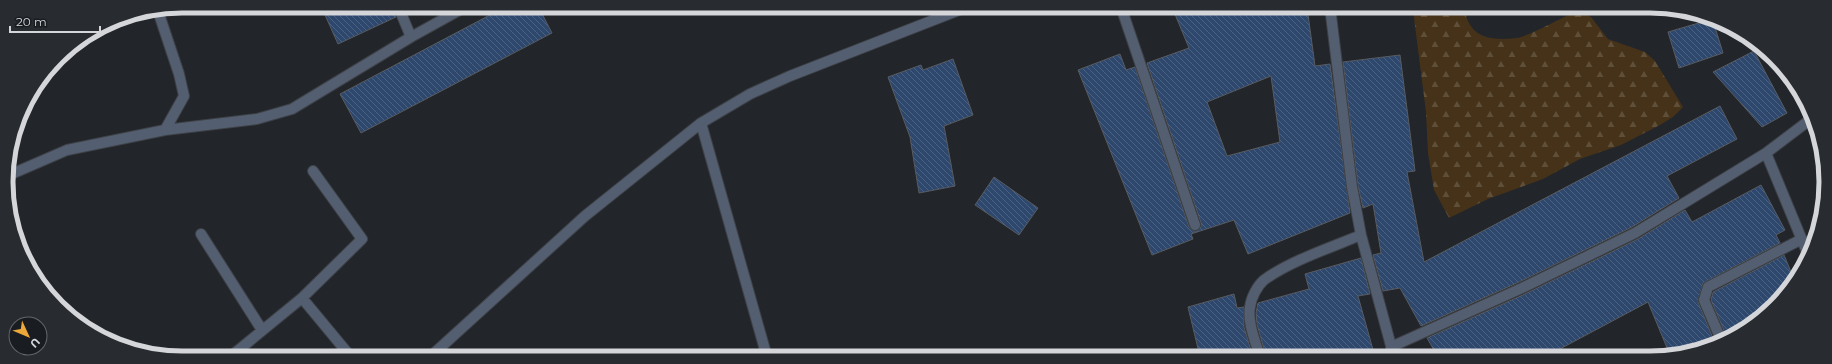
<svg xmlns="http://www.w3.org/2000/svg" width="1832" height="364" viewBox="0 0 1832 364" font-family="Montserrat,sans-serif">
<style>
.forest{fill:url(#forest-firs)}
.building{fill:url(#building-back-hatch);stroke:#585b60;fill-rule:evenodd}
.lines{fill:none;stroke-linecap:round;stroke-linejoin:round}
.minor-casing{stroke:#3e4146;stroke-width:12}
.minor{stroke:#535f71;stroke-width:10}
.rim{fill:none;stroke:#d4d6d9;stroke-width:5}
</style>
<defs>
<pattern id="forest-firs" width="22" height="20" patternUnits="userSpaceOnUse"><rect width="22" height="20" fill="#453218"/><path d="M5 1l3.5 6h-7zM16 11l3.5 6h-7z" fill="#5f4f39"/></pattern>
<pattern id="building-back-hatch" width="6" height="6" patternUnits="userSpaceOnUse"><rect width="6" height="6" fill="#2e476d"/><path d="M-1 5l2 2M0 0l6 6M5-1l2 2" fill="none" stroke="#4b6181"/></pattern>
</defs>
<rect width="100%" height="100%" fill="#22252a"/>
<!-- forest -->
<path class="forest" d="M1415,7h49c5,31 25,34 53,31 12,-2 48,-22 62,-28l12,7 17,22 37,13 10,9 28,46 -10,10 -13,8 -39,20 -41,14 -37,20 -55,20 -39,19 -15,-28 -6,-37 -2,-41 -12,-94z"/>
<!-- building -->
<path class="building" d="M321,6h71l4,11 -58,27z
M405,6h15l-12,6z
M507,6h31l14,27 -191,100 -21,-39z
M1172,7h135l8,59 15,-2 20,149 -102,41 -14,-34 -43,14 2,5 -41,16 -74,-185 42,-16 6,16 9,-3 54,160 4,4h4l4,-4v-4l-54,-160 42,-15zM1271,76l9,66 -53,14 -20,-54z
M1709,20l4,1 10,32 -44,15 -11,-36z
M1754,51l33,62 -25,14 -49,-55z
M1400,55l15,116 -8,1 17,90 296,-156 17,33 -70,37 12,22 -47,29 -113,55 -98,44 -21,-38 -17,3 -10,-36 8,-2 -8,-49 -10,4 -5,-22 -15,-124z
M953,59l20,56 -29,11 11,60 -36,7 -9,-56 -22,-60 33,-12 2,5z
M994,177l44,31 -19,27 -44,-30z
M1761,185l24,45 -9,5 4,8 -77,40 -5,19 17,41 -45,12 -22,-53 -105,56 -105,-1 -11,-19 98,-44 113,-55 47,-29 7,12z
M1784,255l10,24 -20,28 -46,33 -17,-40 2,-8z
M1361,258l9,36 -12,2 17,61h-109l-9,-33 -1,-11 2,-10 51,-14 -4,-15z
M1234,294l3,14 7,-1v20l9,30h-53l-12,-50z"/>
<g class="lines">
<defs>
<path id="minor" d="M398,6l13,31
M556,6l1,2
M1121,7l74,218
M1330,7l22,180 9,48 33,122
M158,11l21,63 5,22 -19,34
M701,123l66,234
M1766,153l43,104
M7,176l60,-26 98,-20 92,-11 35,-10 119,-72 56,-31
M201,234l61,96
M302,298l49,59
M1722,342l-18,-42 4,-13 94,-48
M1391,347l131,-59 113,-55 131,-80 45,-34 -22,-45
M230,357l72,-59 60,-59 -49,-68
M430,357l155,-141 116,-93 49,-29 40,-18 177,-69
M1260,357c-4,-14 -13,-35 -10,-50 1,-9 7,-21 14,-27 26,-19 68,-33 97,-45"/>
</defs>
<!-- minor casing -->
<use href="#minor" class="minor-casing"/>
<!-- minor -->
<use href="#minor" class="minor"/>
</g>
<!-- crop -->
<path d="M0 0H1832V364H0ZM182 13H1650A169 169 0 0 1 1819 182V182A169 169 0 0 1 1650 351H182A169 169 0 0 1 13 182V182A169 169 0 0 1 182 13Z" fill="#282b2f" fill-rule="evenodd"/>
<path class="rim" d="M182 13H1650A169 169 0 0 1 1819 182V182A169 169 0 0 1 1650 351H182A169 169 0 0 1 13 182V182A169 169 0 0 1 182 13Z"/>
<!-- north arrow -->
<g transform="translate(28 336) rotate(134)"><circle r="19" fill="#191c20" stroke="#64666a"/>
<path d="M0-3L7 15L0 10L-7 15Z" fill="#eca93a"/>
<text y="-6" font-size="11" font-weight="bold" text-anchor="middle" fill="#d4d6d9">U</text>
</g>
<!-- scale -->
<path d="M10 26v6h90v-6" fill="none" stroke="#d4d6d9" stroke-width="2"/>
<text x="16" y="26" font-size="12" fill="#d4d6d9" stroke="#191c20" stroke-width="3" paint-order="stroke">20 m</text>
</svg>
